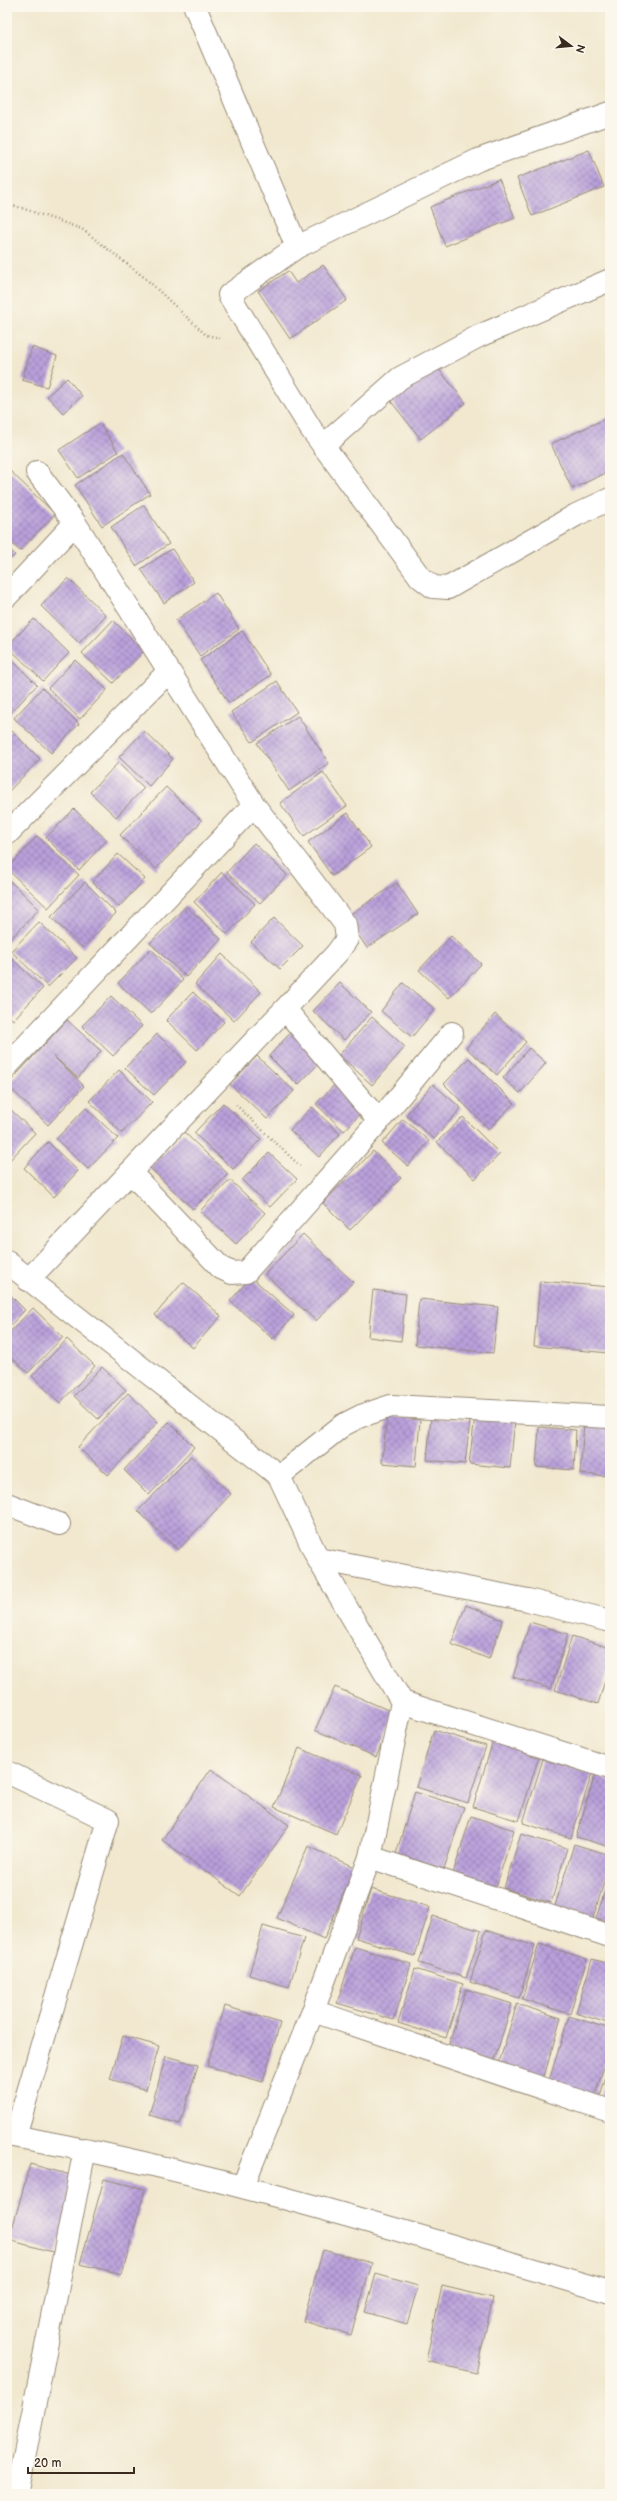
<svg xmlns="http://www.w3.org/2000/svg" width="617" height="2501" viewBox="0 0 617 2501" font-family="'Balsamiq Sans',sans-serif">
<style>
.building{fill:url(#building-cross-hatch)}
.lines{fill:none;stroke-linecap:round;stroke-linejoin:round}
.street-casing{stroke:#968976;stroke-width:24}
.path{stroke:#968976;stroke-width:2.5;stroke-dasharray:1 3;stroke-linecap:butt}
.street{stroke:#fff;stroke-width:22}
</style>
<defs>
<pattern id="building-cross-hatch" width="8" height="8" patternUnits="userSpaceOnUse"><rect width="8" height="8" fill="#b9a0db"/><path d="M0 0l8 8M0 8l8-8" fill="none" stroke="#9883b1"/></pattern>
</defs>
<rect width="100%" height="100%" fill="#fbf7ec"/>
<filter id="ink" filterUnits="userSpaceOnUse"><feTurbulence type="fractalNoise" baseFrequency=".025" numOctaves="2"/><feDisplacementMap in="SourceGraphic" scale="8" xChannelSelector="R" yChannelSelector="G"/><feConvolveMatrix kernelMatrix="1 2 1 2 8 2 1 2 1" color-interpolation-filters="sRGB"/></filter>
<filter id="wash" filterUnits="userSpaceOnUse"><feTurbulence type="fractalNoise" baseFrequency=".012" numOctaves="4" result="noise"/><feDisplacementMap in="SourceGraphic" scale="16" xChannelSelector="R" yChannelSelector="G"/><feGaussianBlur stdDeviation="0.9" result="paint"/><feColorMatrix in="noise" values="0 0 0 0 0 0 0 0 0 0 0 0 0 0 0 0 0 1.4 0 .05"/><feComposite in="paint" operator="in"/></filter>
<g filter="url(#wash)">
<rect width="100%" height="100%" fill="#f1e8cf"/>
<g id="blocks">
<!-- building -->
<path class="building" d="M589,150l15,37 -72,29 -15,-38z
M499,179l16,39 -70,28 -15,-39z
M323,265l24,35 -57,39 -32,-48 30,-20 8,12z
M32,347l25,9 -10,31 -25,-7z
M434,363l32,40 -45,36 -32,-40z
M67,378l15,18 -19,17 -16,-17z
M609,417l1,54 -38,18 -21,-45z
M100,423l18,29 -40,26 -19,-28z
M123,453l27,41 -48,32 -27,-41z
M9,470l46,44 -35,37 -13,-12v-66z
M144,505l25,39 -33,22 -25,-39z
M7,546l8,9 -8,8z
M172,549l22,33 -30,21 -23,-34z
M68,578l38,37 -27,28 -38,-37z
M216,593l23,36 -39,27 -24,-36z
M34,619l35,34 -26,28 -36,-35z
M113,620l31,31 -31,32 -31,-30z
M242,631l29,44 -42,28 -29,-43z
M7,655l30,30 -29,31 -1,-1z
M75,660l32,30 -27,29 -32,-31z
M277,681l20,31 -45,30 -21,-30z
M42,688l37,36 -28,29 -37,-35z
M298,716l31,47 -40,28 -32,-48z
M11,730l29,29 -33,34v-59z
M144,731l29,28 -24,27 -30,-29z
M118,763l26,25 -28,29 -26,-25z
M323,772l24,34 -43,30 -24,-33z
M166,787l36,34 -46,48 -36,-34z
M74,809l33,31 -28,30 -33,-32z
M348,813l23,34 -39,29 -24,-34z
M37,836l42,39 -31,33 -41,-39z
M254,843l33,32 -27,28 -33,-31z
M118,854l27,25 -26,28 -27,-25z
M222,872l33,32 -28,30 -33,-32z
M7,878l32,31 -32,34z
M85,882l31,31 -33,35 -32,-31z
M397,883l21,31 -51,34 -21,-31z
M186,906l35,33 -35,38 -36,-34z
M274,918l29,28 -23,23 -29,-27z
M39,922l38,36 -29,29 -37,-36z
M451,936l30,28 -32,34 -30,-28z
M151,949l32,31 -32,34 -33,-31z
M222,954l39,38 -27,29 -39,-37z
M9,956l34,32 -30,32 -6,-6v-56z
M340,983l31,29 -27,28 -31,-29z
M403,983l32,26 -23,28 -31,-26z
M193,992l31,30 -27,28 -31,-30z
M111,996l31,30 -29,30 -31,-30z
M495,1014l31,28 -29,33 -31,-27z
M372,1017l33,30 -33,38 -33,-30z
M67,1020l34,31 -23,27 -25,-22 31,30 -36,39 -41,-40z
M295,1028l30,29 -27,28 -29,-29z
M157,1034l29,28 -32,33 -29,-27z
M529,1048l17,15 -26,30 -17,-15z
M257,1056l37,35 -27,28 -37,-35z
M469,1058l45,45 -25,26 -45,-45z
M119,1070l33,32 -30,31 -33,-32z
M339,1080l28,27 -23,24 -28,-27z
M433,1084l28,24 -27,31 -28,-24z
M223,1103l38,36 -28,30 -39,-36z
M7,1106l28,27 -28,30z
M312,1107l28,27 -21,23 -29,-27z
M86,1108l32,30 -30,31 -32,-30z
M463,1117l37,37 -25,25 -38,-37z
M403,1119l26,22 -21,25 -26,-23z
M184,1132l44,42 -35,35 -43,-41z
M48,1142l30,29 -24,26 -30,-29z
M373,1151l28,27 -51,52 -27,-27z
M269,1153l28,26 -27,28 -28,-27z
M230,1180l35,33 -29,31 -36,-33z
M303,1234l50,48 -37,39 -51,-47z
M251,1277l43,38 -21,24 -43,-38z
M540,1281l70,6 -1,66 -75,-7z
M183,1282l38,34 -28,32 -38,-33z
M373,1290l33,4 -5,47 -33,-4z
M7,1292l18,18 -18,19z
M419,1299l79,8 -5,46 -78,-8z
M33,1308l30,29 -35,36 -21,-20v-18z
M67,1339l28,27 -35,37 -28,-27z
M102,1367l24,23 -28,29 -24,-23z
M128,1393l30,29 -50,53 -30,-28z
M387,1416l33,4 -4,46 -34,-3z
M475,1416l40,4 -5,48 -41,-4z
M431,1417l39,4 -5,43 -38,-4z
M169,1422l25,25 -45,48 -25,-25z
M584,1423l26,2v51l-30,-2z
M539,1427l37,3 -2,40 -38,-3z
M191,1456l40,38 -53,56 -40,-39z
M466,1605l37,15 -14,39 -38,-15z
M530,1622l38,12 -17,55 -38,-12z
M572,1636l38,12v16l-12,40 -43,-14z
M335,1687l60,26 -19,44 -61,-27z
M434,1730l52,16 -18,57 -52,-16z
M493,1741l46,15 -20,65 -46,-14z
M299,1748l63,27 -26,59 -62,-27z
M543,1759l49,15 -21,64 -48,-15z
M211,1769l78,56 -49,71 -78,-56z
M595,1775l15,5v67l-34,-10z
M415,1792l49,15 -20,62 -48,-15z
M471,1816l43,14 -19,60 -43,-13z
M521,1834l46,14 -16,55 -47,-15z
M574,1844l36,11v8l-18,58 -38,-12z
M308,1846l47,21 -31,72 -47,-21z
M610,1876v46l-14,-4z
M371,1889l59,18 -15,49 -59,-18z
M433,1916l48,15 -15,47 -47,-15z
M263,1926l41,12 -15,49 -40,-12z
M486,1930l49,16 -16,52 -49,-16z
M539,1944l48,15 -17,55 -48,-15z
M355,1947l56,17 -17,56 -57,-17z
M592,1959l18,5v60l-34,-11z
M415,1969l48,15 -17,54 -48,-15z
M466,1989l46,15 -19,60 -46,-14z
M517,2004l44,14 -18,62 -45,-14z
M225,2006l55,17 -17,59 -56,-16z
M569,2016l41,13v19l-16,50 -46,-14z
M123,2036l36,10 -13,44 -36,-11z
M166,2056l32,9 -18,59 -31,-9z
M610,2064v42l-12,-4z
M30,2164l48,13 -22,76 -47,-13z
M104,2179l41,10 -23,85 -42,-10z
M323,2250l49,13 -21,72 -48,-14z
M376,2274l42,12 -11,38 -42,-12z
M442,2286l51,12 -17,75 -50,-12z"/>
</g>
</g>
<g filter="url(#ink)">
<use href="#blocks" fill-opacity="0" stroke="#968976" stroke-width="1"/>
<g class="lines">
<defs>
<path id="street" d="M195,7l102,240
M610,113l-132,47 -181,87 -68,48 82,134 109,148 13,10 15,1 128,-73 34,-16
M323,446l77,-68 79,-42 131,-56
M7,596l68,-73
M7,834l162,-163
M7,1066l247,-261
M379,1121l73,-88
M130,1172l91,96 11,5 14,-1 133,-151 -94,-112
M7,1262l272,214 39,83 84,143 -32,155 -57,154 297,100
M28,1280l257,-271 52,-56 10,-14 -2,-15 -91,-119 -179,-282 -38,-51
M279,1476l64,-51 18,-9 30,-10 219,11
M7,1504l52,20
M318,1559l210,41 82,21
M402,1702l208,66
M7,1772l101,48 -93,316
M370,1857l240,79
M7,2135c205,36 403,99 603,157
M243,2186l70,-175
M17,2494l68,-345"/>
</defs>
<!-- street casing -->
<use href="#street" class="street-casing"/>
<!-- path -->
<path class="path" d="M7,203l75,26 63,49 61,57 14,3
M236,1105l64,61"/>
<!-- street -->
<use href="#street" class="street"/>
</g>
</g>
<!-- margin -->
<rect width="617" height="2501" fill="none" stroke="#fbf7ec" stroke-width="24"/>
<!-- north arrow -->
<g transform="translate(571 46) rotate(106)" stroke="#fbf7ec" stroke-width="3" paint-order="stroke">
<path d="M0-3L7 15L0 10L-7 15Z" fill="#3b2a1e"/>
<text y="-6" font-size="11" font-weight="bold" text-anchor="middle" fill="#3b2a1e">N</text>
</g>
<!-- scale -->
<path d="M28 2467v6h106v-6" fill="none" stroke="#3b2a1e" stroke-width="2"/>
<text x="34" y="2467" font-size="12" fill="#3b2a1e" stroke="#fbf7ec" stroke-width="3" paint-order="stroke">20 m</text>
</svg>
